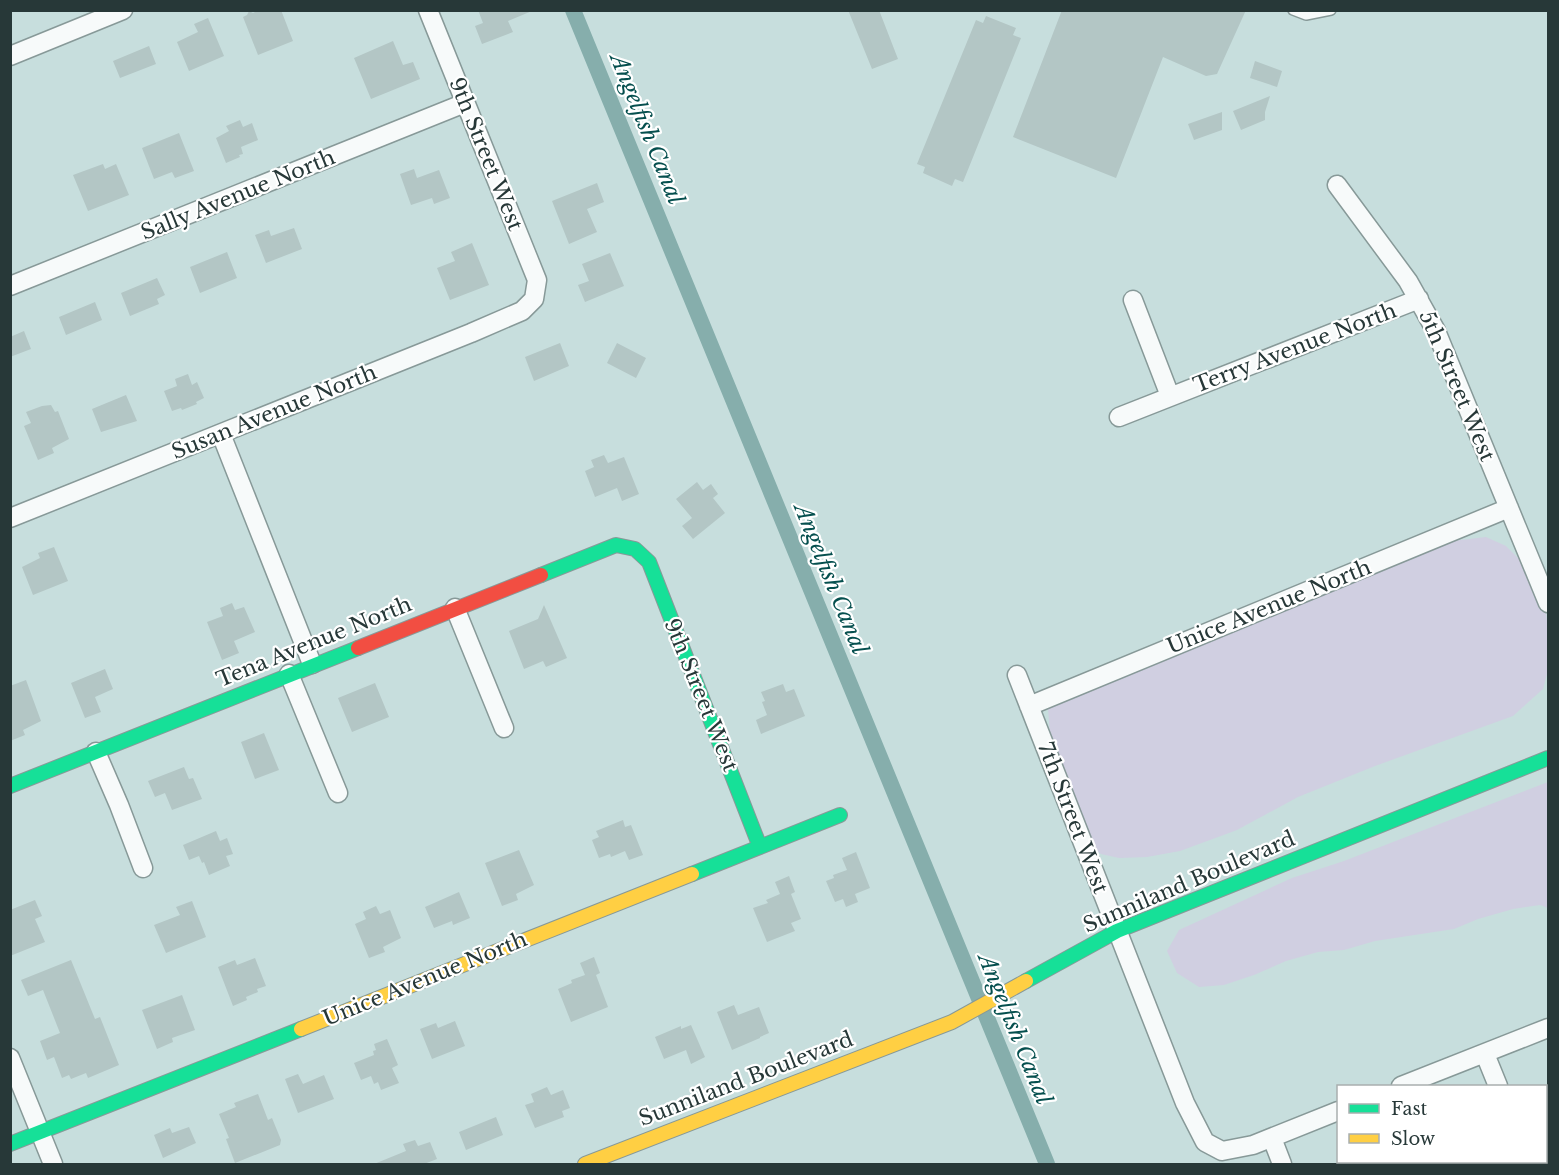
<svg xmlns="http://www.w3.org/2000/svg" width="1559" height="1175" viewBox="0 0 1559 1175" font-family="'Libre Baskerville',serif">
<style>
.green{fill:#d0cfe1}
.lines{fill:none;stroke-linecap:round;stroke-linejoin:round}
.canal{stroke:#86aeac;stroke-width:16}
.building{fill:#b3c6c5}
.lane-casing{stroke:#879998;stroke-width:12}
.street-casing{stroke:#879998;stroke-width:21}
.fast-casing{stroke:#879998;stroke-width:16}
.slow-casing{stroke:#879998;stroke-width:16}
.jam-casing{stroke:#879998;stroke-width:16}
.lane{stroke:#f7fafa;stroke-width:9}
.street{stroke:#f7fafa;stroke-width:18}
.fast{stroke:#16e098;stroke-width:14}
.slow{stroke:#ffcf43;stroke-width:14}
.jam{stroke:#f24e42;stroke-width:14}
.labels{text-anchor:middle;dominant-baseline:central;stroke-width:4.5;stroke-linejoin:round;paint-order:stroke}
.street-label{font-size:21px;fill:#273838;stroke:#fff}
.water-label{font-size:22px;font-style:italic;fill:#054f4e;stroke:#fff}
</style>
<rect width="100%" height="100%" fill="#c7dedd"/>
<!-- green -->
<path class="green" d="M1486,537l20,9 19,19 21,48 2,16v41l-5,19 -30,27 -138,50 -77,31 -61,33 -27,10 -30,11 -33,6 -28,1 -18,-4 -14,-11 -35,-82 -4,-53 396,-166z
M1548,782v126l-8,-3 -27,4 -35,10 -24,10 -79,12 -31,9 -26,2 -32,9 -32,14 -30,10 -25,2 -22,-14 -10,-22 12,-21 113,-52 52,-17z"/>
<g class="lines">
<!-- canal -->
<path class="canal" d="M573,10l474,1154
M1546,1133l2,-1
M1466,1164l7,-2"/>
</g>
<!-- building -->
<path class="building" d="M259,10h22l12,31 -35,14 -15,-38 4,-2 2,-4 4,2z
M478,10h54v1l-24,10 5,11 -31,12 -7,-18 8,-3z
M848,10h31l19,49 -26,10z
M1062,10h184l-29,64 -11,2 -43,-19 -47,121 -103,-41z
M986,16l30,12 -3,7 8,3 -58,144 -8,-3 -3,7 -29,-13 2,-6 -8,-3 59,-144 7,3z
M208,18l16,38 -35,15 -12,-29 21,-10 -4,-8z
M393,41l10,24 10,-3 7,17 -49,20 -17,-41z
M149,46l7,18 -36,14 -7,-17z
M1255,61l27,10 -5,16 -27,-9z
M1270,96l-5,16v8l-24,10 -8,-19z
M1222,112v18l-28,10 -6,-16z
M240,120l3,7 9,-4 6,17 -17,7 2,7 -4,1 1,2 -14,6 -10,-25 13,-7 -3,-5z
M179,133l15,38 -19,7 -3,-6 -18,7 -12,-31z
M103,164l2,5 11,-5 13,31 -41,16 -15,-36z
M414,169l3,9 22,-8 11,28 -16,6 -2,-6 -21,7 -11,-31z
M597,183l7,19 -17,7 10,23 -28,12 -17,-43z
M294,228l8,21 -36,14 -11,-28 14,-5 2,6z
M472,243l17,42 -39,15 -13,-32 18,-7 -4,-9z
M227,252l10,26 -37,15 -10,-26z
M610,253l14,33 -39,16 -7,-17 11,-4 -7,-17z
M157,278l8,17 -8,4 2,5 -29,12 -9,-23z
M95,302l7,18 -36,15 -7,-18z
M24,331l7,18 -21,8v-20z
M560,343l9,23 -35,15 -9,-24z
M617,343l29,15 -10,20 -29,-15z
M188,374l4,11 5,-3 7,16 -8,4 1,2 -15,6 -1,-2 -9,3 -8,-20 13,-5 -2,-7z
M126,395l11,26 -36,11 -9,-23z
M51,405l4,7 3,-1 11,28 -17,9 2,5 -16,7 -14,-34 7,-3 -5,-11 16,-6z
M604,455l4,8 16,-6 15,37 -17,7 -5,-13 -22,9 -10,-26 9,-4 -3,-7z
M697,482l6,8 8,-6 7,10 -5,4 12,15 -32,26 -11,-13 10,-8 -16,-19z
M54,547l14,34 -35,14 -11,-28 18,-9 -2,-5z
M232,603l3,7 9,-3 11,25 -21,9 5,12 -17,7 -15,-38 16,-6 -3,-8z
M544,605l23,53 -21,9 -3,-6 -19,8 -15,-38 29,-12z
M105,669l8,20 -18,8 6,15 -16,6 -14,-35z
M26,680l15,41 -18,9 2,5 -15,6v-55z
M375,683l14,34 -37,15 -14,-34z
M783,684l3,8 8,-3 11,27 -44,18 -5,-14 11,-5 -5,-13 3,-1 -4,-9z
M264,733l15,37 -24,9 -14,-37z
M184,767l5,12 4,-1 9,21 -30,11 -7,-17 -10,4 -7,-16z
M623,820l2,7 6,-2 12,30 -14,5 -4,-9 -14,6 -1,-3 -11,4 -7,-18 7,-3 -3,-6z
M216,831l4,10 7,-3 6,16 -7,2 4,10 -21,9 -5,-13 -2,1 -3,-7 -10,4 -6,-15z
M519,850l15,35 -18,9 2,6 -16,6 -17,-43z
M856,852l14,36 -15,6 3,8 -12,5 -3,-8 -8,3 -9,-21 8,-3 -1,-3 14,-5 -5,-12z
M789,876l6,16 -4,2 10,25 -10,4 4,8 -28,11 -14,-34 15,-5 -2,-3 14,-6 -5,-12z
M459,892l11,26 -17,7 -1,-4 -18,7 -9,-21z
M35,900l7,16 -7,3 10,23 -35,14v-46z
M192,901l14,36 -40,16 -12,-28 26,-10 -4,-8z
M376,906l4,8 10,-4 11,28 -18,9 2,5 -16,6 -14,-34 11,-5 -3,-7z
M594,957l6,16 -4,2 12,32 -37,15 -13,-33 14,-6 -1,-3 14,-5 -5,-12z
M255,958l11,28 -9,3 1,3 -12,5 1,3 -14,6 -15,-39 17,-7 2,5z
M71,960l24,59 5,-2 19,48 -31,13 -2,-5 -15,6 -2,-4 -7,3 -8,-21 -7,3 -7,-19 20,-8 -17,-43 -15,6 -7,-16z
M182,995l13,35 -23,8 1,4 -16,7 -15,-39z
M734,1005l4,10 21,-8 10,26 -9,4v1l-28,12 -15,-38z
M455,1021l10,25 -33,13 -12,-30 16,-6 2,5z
M691,1025l14,32 -14,7 -5,-14 -22,9 -9,-22 26,-11v3z
M387,1039l11,26 -6,3 7,15 -18,7 -3,-8 -4,2 -3,-8 -10,4 -7,-17 20,-8 -1,-4 3,-1 -2,-6z
M298,1074l5,10 21,-9 10,24 -36,14 -13,-34z
M547,1087l4,8 12,-5 7,18 -8,3 2,6 -29,11 -10,-23 9,-3 -3,-8z
M258,1094l10,26 4,-2 9,22 -1,5 -45,18 -9,-24 3,-1 -10,-24 17,-7 -2,-4z
M496,1117l7,18 -37,15 -7,-18z
M189,1127l7,16 -33,15 -9,-23 16,-7 2,5z
M415,1140l3,6 12,-4 7,17 -13,5h-50l32,-13 -3,-7z"/>
<g class="lines">
<defs>
<path id="lane" d="M1293,10l13,5 25,-5"/>
<path id="street" d="M10,56l113,-46
M1337,185l71,96 28,50 112,272
M10,286l455,-183
M1133,300l37,96
M1119,417l300,-118
M221,434l91,230
M10,518l461,-185 51,-22 12,-12 3,-19 -109,-270
M455,608l49,120
M289,674l49,119
M1017,675l168,428 20,39 17,9 31,-6 85,-34
M1029,706l480,-198
M96,752l23,53 24,63
M1485,1054l13,32
M10,1058l43,106
M1401,1086l147,-58
M1272,1138l10,26"/>
<path id="fast" d="M541,575l75,-30 19,4 14,13 111,285
M10,786l348,-138
M692,874l148,-59
M1026,981l91,-50 431,-173
M10,1144l291,-115"/>
<path id="slow" d="M301,1029l391,-155
M585,1164l367,-142 74,-41"/>
<path id="jam" d="M358,648l183,-73"/>
</defs>
<!-- lane casing -->
<use href="#lane" class="lane-casing"/>
<!-- street casing -->
<use href="#street" class="street-casing"/>
<!-- fast casing -->
<use href="#fast" class="fast-casing"/>
<!-- slow casing -->
<use href="#slow" class="slow-casing"/>
<!-- jam casing -->
<use href="#jam" class="jam-casing"/>
<!-- lane -->
<use href="#lane" class="lane"/>
<!-- street -->
<use href="#street" class="street"/>
<!-- fast -->
<use href="#fast" class="fast"/>
<!-- slow -->
<use href="#slow" class="slow"/>
<!-- jam -->
<use href="#jam" class="jam"/>
</g>
<g class="labels">
<!-- street labels -->
<g class="street-label">
<text transform="translate(486 154) rotate(68)">9th Street West</text>
<text transform="translate(238 195) rotate(-22)">Sally Avenue North</text>
<text transform="translate(1295 348) rotate(-21)">Terry Avenue North</text>
<text transform="translate(1457 386) rotate(67)">5th Street West</text>
<text transform="translate(274 412) rotate(-22)">Susan Avenue North</text>
<text transform="translate(1269 607) rotate(-22)">Unice Avenue North</text>
<text transform="translate(314 642) rotate(-22)">Tena Avenue North</text>
<text transform="translate(701 695) rotate(68)">9th Street West</text>
<text transform="translate(1073 818) rotate(69)">7th Street West</text>
<text transform="translate(1189 882) rotate(-23)">Sunniland Boulevard</text>
<text transform="translate(425 979) rotate(-22)">Unice Avenue North</text>
<text transform="translate(746 1079) rotate(-21)">Sunniland Boulevard</text>
</g>
<!-- water labels -->
<g class="water-label">
<text transform="translate(647 129) rotate(68)">Angelfish Canal</text>
<text transform="translate(831 579) rotate(68)">Angelfish Canal</text>
<text transform="translate(1015 1029) rotate(68)">Angelfish Canal</text>
</g>
</g>
<!-- border -->
<rect width="1559" height="1175" fill="none" stroke="#273838" stroke-width="24"/>
<!-- legend -->
<rect x="1337" y="1085" width="210" height="78" fill="#ffffff" stroke="#a9afaf" stroke-width="1.5"/>
<rect x="1349" y="1104" width="30" height="9" fill="#16e098" stroke="#a9afaf" stroke-width="1.5"/>
<text x="1391" y="1115" font-size="18" fill="#273838">Fast</text>
<rect x="1349" y="1134" width="30" height="9" fill="#ffcf43" stroke="#a9afaf" stroke-width="1.5"/>
<text x="1391" y="1145" font-size="18" fill="#273838">Slow</text>
</svg>
